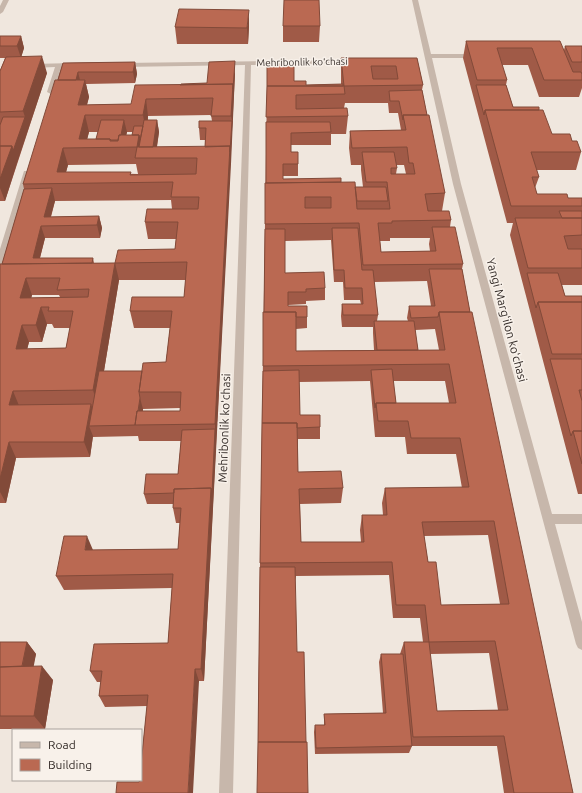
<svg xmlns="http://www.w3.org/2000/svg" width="582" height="793" viewBox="0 0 582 793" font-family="Ubuntu,sans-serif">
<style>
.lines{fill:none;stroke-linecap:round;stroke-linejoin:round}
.minor{fill:#c7b7ab;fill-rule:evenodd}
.wall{fill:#a05a47;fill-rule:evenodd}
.shaded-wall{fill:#824a39}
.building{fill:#ba6952;stroke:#824a39;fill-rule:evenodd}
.labels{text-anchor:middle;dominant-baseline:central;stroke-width:3;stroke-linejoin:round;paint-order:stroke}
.far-street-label{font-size:10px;fill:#352d29;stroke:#f8f1ea}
.street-label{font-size:12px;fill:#352d29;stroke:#f8f1ea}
</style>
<rect width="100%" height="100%" fill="#f0e7de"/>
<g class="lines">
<!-- minor -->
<path class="minor" d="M3,0h6l-6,12 -3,2v-8z
M412,0h6l13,54h46l3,2 -3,2h-45l29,126 91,330h30v10h-27l27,98v28l-4,-2 -2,-4 -123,-460z
M354,60l3,2 -1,1 -105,2 -18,728h-14l26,-728 -123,2 -3,-2 3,-2z
M74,63l2,1v2l-14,1 -7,25 -4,2 -4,-2 8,-25 -23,1 -3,-2 3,-2z
M24,171h6l1,2 -27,90 -4,3v-17z"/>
</g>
<!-- wall -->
<path class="wall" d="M249,26l-1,18h-71l-2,-17z
M283,26h37l-1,16h-36z
M0,36h21l3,12 -3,9 26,16 -42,128h-5v-130l5,-13h-5z
M466,41l98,9 1,-4h17v42l-3,9h-40l-11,-32h-26l5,15 -1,5 7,22 39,27 20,7 9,11 -5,18h-40l3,7 -4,11 2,6 31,4h14v87h-20l3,11h17v198h-4l-68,-259 3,-12h-6l-44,-165z
M341,58h76l6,27 -1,5 5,25 18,78 -3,18 9,9 -1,7 13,37 -1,5 8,43 103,481h-69l-7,-47h-85l-3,7 -94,1 -1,-22 1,-7h9v-11l59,-1 -4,-51 2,-8h19l4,-12h19l-3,-24h-27l-4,-43 -93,1 -38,166 2,-179 7,-477 39,-1 35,-1zM345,103h43l1,10h9l3,17 -51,1 -1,17 2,17h10v5l2,17h-8l-14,-5 -58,-3v-3h15v-24h-7v-7h40v-11h15l2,-18 -4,-8zM396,165h8l2,9h-10l1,-6zM390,238h40l-1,6 1,7 -49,1 -1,-11h10zM331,240l3,42h9l1,18h16l1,4h-19l-1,12 1,11h31v6l1,17 -78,1v-22l11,-1v-11l-19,-11v-1l18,-1v-3l19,-1v-12l-40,-15v-32zM427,281l4,25h-22l-2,12 1,3h-31l1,-6 -4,-33zM435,329l4,21h-21l-3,-20zM370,381l5,56h30l2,17h49l6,34h-77l-3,15 1,12h-21l-2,15 1,12h-60l-1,-38 41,-1 2,-15 -45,-16v-33h22v-12l-20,-12 -1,-33zM393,381h52l4,22h-53zM488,535l12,69 -59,1 -13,-43 -4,-26zM489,653l9,57 -61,1 -7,-57z
M135,62l2,12 -2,9 -49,1 3,13 -2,8 44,-1 49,-19 27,-2 28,-10 -31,608h-5l-60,101 8,-76 -42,1 -6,-11 2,-14h-4l-7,-11 78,-28 4,-55 -108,2 -8,-14 37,-26 85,-1 2,-26h-4l-3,-15v-4h-26l-3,-10 34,-20 3,-33h-42l-1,-5 -45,1v-1l-3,21 -74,1 -10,45h-6v-239h2l22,-75 -1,-5 40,-121zM211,115l1,6 -13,7 1,12h5v7h-48l2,-15 -2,-12h-9v-4zM89,132h9l-2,7h-9zM127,132h6l-1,3h-6zM136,164l2,10 -72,-2 2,-7zM171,200l1,9 -27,13 3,17h28l-1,10 -60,14h-21l-1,-5h-53l5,-20h55l2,-10 -3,-12 -48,1 4,-16zM119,280h67l-2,17 -54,14 4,17h36l-4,34 -24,9h-38zM32,295h27l1,2 -29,1zM47,324h5l2,4h16l-4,20 -39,1 2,-7h13zM180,408v3h-37v-2z
M0,642h27l9,12 -3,12 20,14 -8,49h-45z"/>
<!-- shaded-wall -->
<path class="shaded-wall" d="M249,10v16l-1,18 -1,-16z
M21,36l3,12 -3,10 -4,-12z
M42,56l5,17 -30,90 -4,-12 12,-34 -2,-6z
M235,61v12l-4,91 -1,-12 2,-31 -1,-5z
M135,62l2,12 -2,9 -2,-11z
M78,72l3,12 -7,1z
M85,80l4,17 -7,25 -4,-17z
M146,99l2,17 -2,16 -3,-17z
M85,115l4,17 -4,16 -6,-9z
M124,120l3,12 -3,15 -4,-7z
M157,120l2,12 -4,26 -3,-6z
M139,135l3,17 -5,-5z
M12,146l5,17 -12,38 -5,-13v-9z
M230,146l1,18 -27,517 -3,-12 10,-181 4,-59v-5z
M63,148l5,17 -5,18 -6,-11z
M52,188l3,13 -7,25 -4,-9z
M99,216l3,12 -2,10 -3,-13z
M41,226l4,12 -8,31 -4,-11z
M115,263l4,17 -21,127 -5,-17z
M26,278l6,17 -5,20 -7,-17z
M41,307l6,17 -5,18 -6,-17z
M22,325l7,17 -6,24 -7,-17z
M13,391l7,17 -11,-3z
M140,398l3,11 -2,16h-4z
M91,404l5,16 -7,6 4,10 -3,21 -6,-15z
M9,442l7,16 -10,45 -6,-11v-13z
M87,536l6,14h-8z
M27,642l9,12 -5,27 -9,-12z
M42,666l11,14 -8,49 -11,-13z
M195,669l4,12 -6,112h-5z"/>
<!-- building -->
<path class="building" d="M284,0h35l1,26h-37z
M179,9l70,1 -2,18 -72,-1z
M0,36h21l-4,10h-17z
M466,41h94l13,31h8l1,2v6h-38l-12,-32h-35l10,32h-30z
M565,46h17v16h-10z
M42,56l-19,55 -23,1v-41l6,-14z
M341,58h76l6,27 -79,1zM371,66h25l2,13h-25z
M235,61l-2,28v-5l-53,1 1,-1 26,-1 2,-21z
M135,62l-2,10h-55l-2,8h-18l5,-17z
M267,64h27v17h12v4l37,-1v2h-76z
M55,80h30l-7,25 53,-1 4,-19 98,-1 -2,32h-20l2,-18 -67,1 -3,16h-58l-6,24h31v2h8l1,-6h20l-2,12 93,-1 -15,278 -80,1 2,-14h43l1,-19h-42l4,-29 23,-1 6,-51h-42l2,-14h52l3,-35 -72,1 3,-13 57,-1 3,-27h-33l2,-13h51l1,-12h-28l2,-15 -150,2zM137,147l-2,11h62l-1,16 -66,1 1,-3h-74l6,-24z
M476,85h30l7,22h26v3h-54l-1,5z
M267,86h77l1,8 -49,1v14l51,-1 1,8 -82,1z
M422,90l5,25h-24v5l-4,-19h-9l-1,-10z
M485,110h58l9,24h18l2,7h5l4,11h-50l8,25h-7l5,17h30l1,4h14v8h-71z
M403,115h26l16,78 -20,1 3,17h21l2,9 -59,1v2h-14l3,29 55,-1 -4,-24h23l8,37 -100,1 -4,-42 -94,1v-41l90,-1 2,27h33l-3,-27h-21l-4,-30h32l3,16h-6v6h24l-2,-11h-4l-2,-16 -55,1 -2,-17 56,-1zM305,197h26v11h-26z
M3,117h22l-12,34 -1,-5h-12v-21z
M101,120h23l-3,15h-2l-1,5h-7l-1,-1h-14z
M144,120h13l-4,27h-14z
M199,121h33l-2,31v-6l-25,1 1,-19h-7z
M266,122h64l1,10 -40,1v19h7v12h-15v15l58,-1v4l-75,1z
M134,126h9l-3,14 -1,-5h-7z
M0,146h12l-12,33z
M355,187h31l2,14h-31z
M52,188l-8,29 55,-1 -2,9 -56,1 -8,32h60l-1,5 -90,1 22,-75z
M559,211h23v7h-20z
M515,218h67v17l-18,1 4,13h14v19h-54z
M332,228h26l4,42h11l5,45h-35l-1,-11h21l-1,-16h-17l-1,-18h-10z
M265,229h20v44l39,-1 1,16 -19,1v3h-18v14h19v11h-11v-5h-32z
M115,263l-22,127 -80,1 -4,14 82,-1 -7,38h-75l-9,37v-215zM26,278h34l-3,12 32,-1 -1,8 -68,1zM41,307h8l-1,4h25l-7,37 -50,1 6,-24h14z
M429,269h33l8,43h-31l-1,5 -27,1 -2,-12h26z
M527,273h31l7,23h17v6h-44l-2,6z
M538,302h44v52h-30z
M263,312h33v39l149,-1 -6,-38h33l101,481h-59l-10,-57 -91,1 -9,-95h25l8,69 71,-1 -13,-69 -66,1 -4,-37h-29l-4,-43 -132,1 2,-140h35l1,49 43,-1 2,17 -44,1 2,53h63l-2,-27h25l-2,-27 84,-1 -9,-49h-49l-3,-17h-30l-2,-18h80l-7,-39 -186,2zM494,521l15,83 -68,1 -5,-43h-8l-6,-40z
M374,321h40l4,29h-41z
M550,359h32v31h-3l3,11v30h-9l-2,5z
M392,369l4,34h-20l-1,5 -4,-38z
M299,370l1,45h20v12l-23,1v-5h-35l1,-52z
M99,371h43l-3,21 1,6 -2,13h-1l-2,14 -46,1z
M215,429l-3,64 -1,-5 -37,1v4l-30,1 2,-20h32l4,-44z
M573,431h9v33z
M211,488l-10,181h-6l-7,124h-72l1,-11h22l1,-2h1v-15l7,-70 -49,1 3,-25h-12l4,-27 74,-1 5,-69 -117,2 8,-40h23l-2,14 93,-1 3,-41h-8l1,-19z
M260,567h35l2,85h7l2,90h-48z
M0,642h27l-5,24 -22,1z
M381,654h22l9,92 -96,2 -1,-23h10l-1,-11 62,-1z
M42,666l-8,50h-34v-49z
M258,742h49l1,51h-51z"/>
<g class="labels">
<!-- far-street labels -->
<g class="far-street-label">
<text transform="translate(302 62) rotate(-1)">Mehribonlik koʻchasi</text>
</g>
<!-- street labels -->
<g class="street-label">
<text transform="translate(507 320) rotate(75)">Yangi Margʻilon koʻchasi</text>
<text transform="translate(224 428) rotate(-88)">Mehribonlik koʻchasi</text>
</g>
</g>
<!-- legend -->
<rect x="12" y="729" width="130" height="52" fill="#f8f1ea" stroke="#aaa39d"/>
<rect x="20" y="742" width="20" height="6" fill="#c7b7ab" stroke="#aaa39d"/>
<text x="48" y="749" font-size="12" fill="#352d29">Road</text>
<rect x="20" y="759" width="20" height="12" fill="#ba6952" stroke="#aaa39d"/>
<text x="48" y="769" font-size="12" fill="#352d29">Building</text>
</svg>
